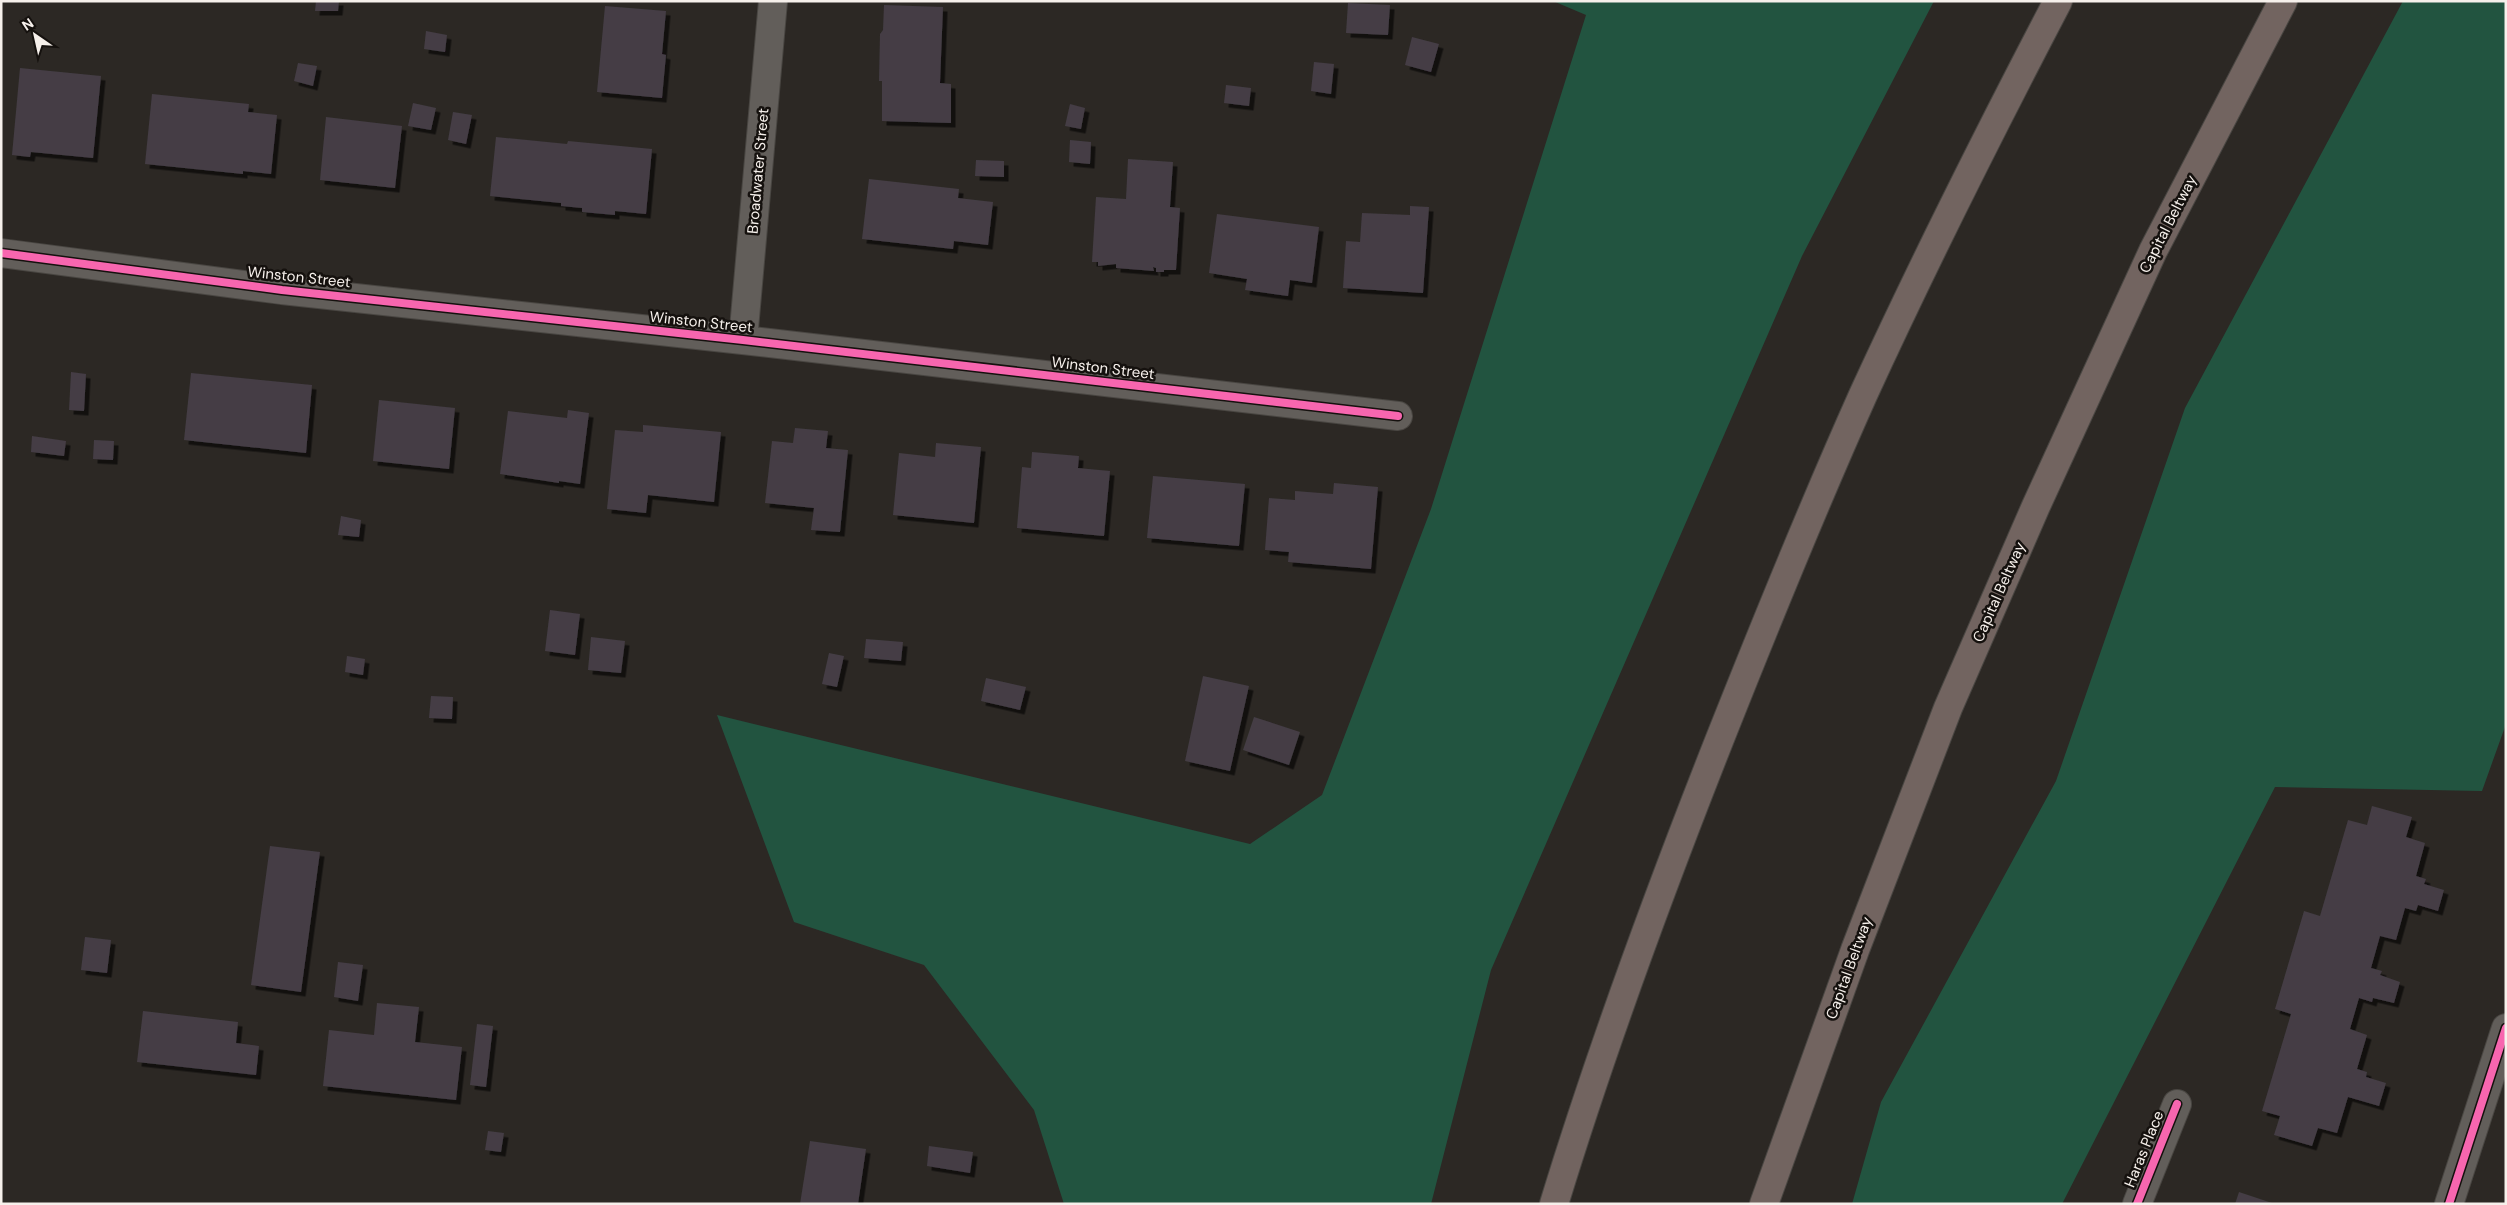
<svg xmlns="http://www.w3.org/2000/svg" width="2507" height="1205" viewBox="0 0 2507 1205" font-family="'DM Sans',sans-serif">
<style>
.green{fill:#225440}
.building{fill:#443d45;filter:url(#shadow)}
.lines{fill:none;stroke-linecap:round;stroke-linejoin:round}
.street-casing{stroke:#494642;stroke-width:30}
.highway-casing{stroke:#494642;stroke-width:30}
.street{stroke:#625e5a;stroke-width:28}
.highway{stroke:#726460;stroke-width:28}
.cycleway-casing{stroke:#15110e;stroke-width:11}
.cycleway{stroke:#f766af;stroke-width:8}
.labels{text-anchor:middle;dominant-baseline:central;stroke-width:5;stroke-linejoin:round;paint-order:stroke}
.street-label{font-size:15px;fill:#f6f0eb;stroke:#15110e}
</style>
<defs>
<filter id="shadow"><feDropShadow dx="4.5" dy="4.5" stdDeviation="0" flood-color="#0009"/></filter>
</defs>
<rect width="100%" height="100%" fill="#2c2824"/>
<!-- green -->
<path class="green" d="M1553,1h381l-132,255 -311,714 -60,234h-367l-30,-94 -110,-145 -130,-43 -77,-207 533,129 72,-49 109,-286 155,-494z
M2403,1h103v723l-24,67 -207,-4 -213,417h-210l29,-102 175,-321 129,-373z"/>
<!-- building -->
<path class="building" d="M316,1h23l-1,10h-23z
M1348,3l42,2 -2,30 -42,-2z
M884,5l59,2 -3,76 11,1v39l-69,-2v-40h-3l1,-47 3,-4z
M605,6l61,5 -4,43 4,1 -4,43 -65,-6z
M426,31l21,4 -2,17 -21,-3z
M1412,37l27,7 -8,28 -26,-7z
M1314,62l20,2 -3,30 -20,-3z
M298,63l19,3 -4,20 -19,-5z
M20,68l81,8 -8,82 -62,-6 -1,5 -18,-2z
M1226,85l25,3 -2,18 -25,-3z
M152,94l97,10 -1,8 29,3 -6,59 -28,-3v3l-98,-10z
M413,103l23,5 -5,22 -23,-4z
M1070,104l15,4 -4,21 -16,-3z
M453,112l19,3 -6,29 -18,-4z
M326,117l76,9 -7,62 -75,-8z
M496,137l71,7 1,-3 84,8 -6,65 -31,-3v4l-33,-3v-4l-21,-2v-3l-71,-7z
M1070,140l21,2 -1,22 -21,-2z
M1128,159l45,3 -3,45 10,1 -4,62h-12v2h-8v-4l-3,-1 1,4 -38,-3v-4l-18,2v-4h-6l4,-65 30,2z
M976,160l28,1v16l-29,-1z
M869,179l90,10 -1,9 35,4 -5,43 -34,-4 -1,8 -91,-10z
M1410,206l19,1 -6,86 -80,-5 3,-47 14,1 2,-29 48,2z
M1217,214l102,13 -7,56 -22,-3 -2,16 -43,-6 2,-11 -38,-6z
M71,372l15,2 -2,37 -15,-1z
M191,373l121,12 -6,68 -122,-13z
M379,400l76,8 -6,61 -76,-8z
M568,410l21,3 -9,71 -21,-3v2l-59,-9 8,-63 59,7z
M643,425l78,7 -7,70 -66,-7 -2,18 -39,-4 8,-79 28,2z
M795,428l33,3 -2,17 22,2 -8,82 -29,-2 3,-22 -49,-5 7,-62 21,2z
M32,436l34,5 -2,15 -33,-4z
M94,440l20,1 -1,19 -20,-1z
M936,443l45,4 -7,76 -81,-8 6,-62 36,4z
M1032,452l47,4 -1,12 32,3 -6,65 -87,-8 5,-61 9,1z
M1153,476l92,8 -6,62 -92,-8z
M1334,483l44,4 -7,82 -83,-7 1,-10 -24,-2 4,-52 26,2v-9l38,3z
M341,516l20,4 -2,17 -21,-2z
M550,610l30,4 -5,41 -30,-4z
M591,637l34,4 -4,32 -33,-3z
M866,639l37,3 -2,19 -37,-3z
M829,653l15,3 -7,31 -15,-3z
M347,656l18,3 -2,16 -18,-3z
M1203,676l46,10 -19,85 -45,-10z
M986,678l40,9 -6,23 -39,-9z
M431,696l22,1 -1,22 -23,-1z
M1254,717l46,15 -11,33 -46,-15z
M2372,806l40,11 -6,20 19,6 -9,33 10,3 -2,5 20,6 -6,21 -20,-6 -2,6 -11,-3 -9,32 -16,-4 -9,32 11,3 -2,4 20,7 -6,21 -21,-5 -1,4 -13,-4 -9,31 17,6 -10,34 10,3 -1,5 20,6 -7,23 -31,-9 -11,36 -19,-5 -6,18 -38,-11 6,-19 -18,-5 29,-97 -16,-5 29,-98 16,5 28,-96 19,5z
M270,846l50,6 -19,140 -50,-7z
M85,937l26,3 -4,33 -26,-3z
M338,962l25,3 -5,36 -24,-4z
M377,1003l42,4 -4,35 47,5 -6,53 -133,-14 6,-56 45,5z
M143,1011l95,11 -2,21 23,3 -3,29 -119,-13z
M477,1024l16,2 -7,61 -16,-2z
M488,1131l16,2 -3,19 -16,-2z
M810,1141l56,8 -8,55h-58z
M929,1146l44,6 -3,21 -43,-7z
M2239,1192l33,11v1h-37z"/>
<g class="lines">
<defs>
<path id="street" d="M1,253l281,37 461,50 655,76
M743,340l30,-339
M2137,1204l40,-100
M2449,1204l57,-176"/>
<path id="highway" d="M1554,1204c48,-157 105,-311 165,-463 46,-116 93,-232 144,-346 61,-133 127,-264 195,-394
M1764,1204l91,-254 93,-242 88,-202 117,-255 130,-250"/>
</defs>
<!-- street casing -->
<use href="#street" class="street-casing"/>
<!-- highway casing -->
<use href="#highway" class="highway-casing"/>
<!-- street -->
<use href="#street" class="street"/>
<!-- highway -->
<use href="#highway" class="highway"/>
<defs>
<path id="cycleway" d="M1,253l281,37 461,50 655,76
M2137,1204l40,-100
M2449,1204l57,-176"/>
</defs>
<!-- cycleway casing -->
<use href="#cycleway" class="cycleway-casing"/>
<!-- cycleway -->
<use href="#cycleway" class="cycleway"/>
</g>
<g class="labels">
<!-- street labels -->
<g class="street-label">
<text transform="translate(758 171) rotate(-85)">Broadwater Street</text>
<text transform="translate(2168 224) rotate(-63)">Capital Beltway</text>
<text transform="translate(299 277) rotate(6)">Winston Street</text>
<text transform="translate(701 322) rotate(6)">Winston Street</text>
<text transform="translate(1103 368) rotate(7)">Winston Street</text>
<text transform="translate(1999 592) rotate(-66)">Capital Beltway</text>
<text transform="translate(1849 968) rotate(-70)">Capital Beltway</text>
<text transform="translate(2144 1149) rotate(-68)">Haras Place</text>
</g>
</g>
<!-- border -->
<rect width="2507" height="1205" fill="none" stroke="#f6f0eb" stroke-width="5"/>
<!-- north arrow -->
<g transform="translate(35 35) rotate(326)" stroke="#15110e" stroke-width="4" paint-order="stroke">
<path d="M0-4L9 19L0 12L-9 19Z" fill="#f6f0eb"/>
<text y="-8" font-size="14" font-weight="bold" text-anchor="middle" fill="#f6f0eb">N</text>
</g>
</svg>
